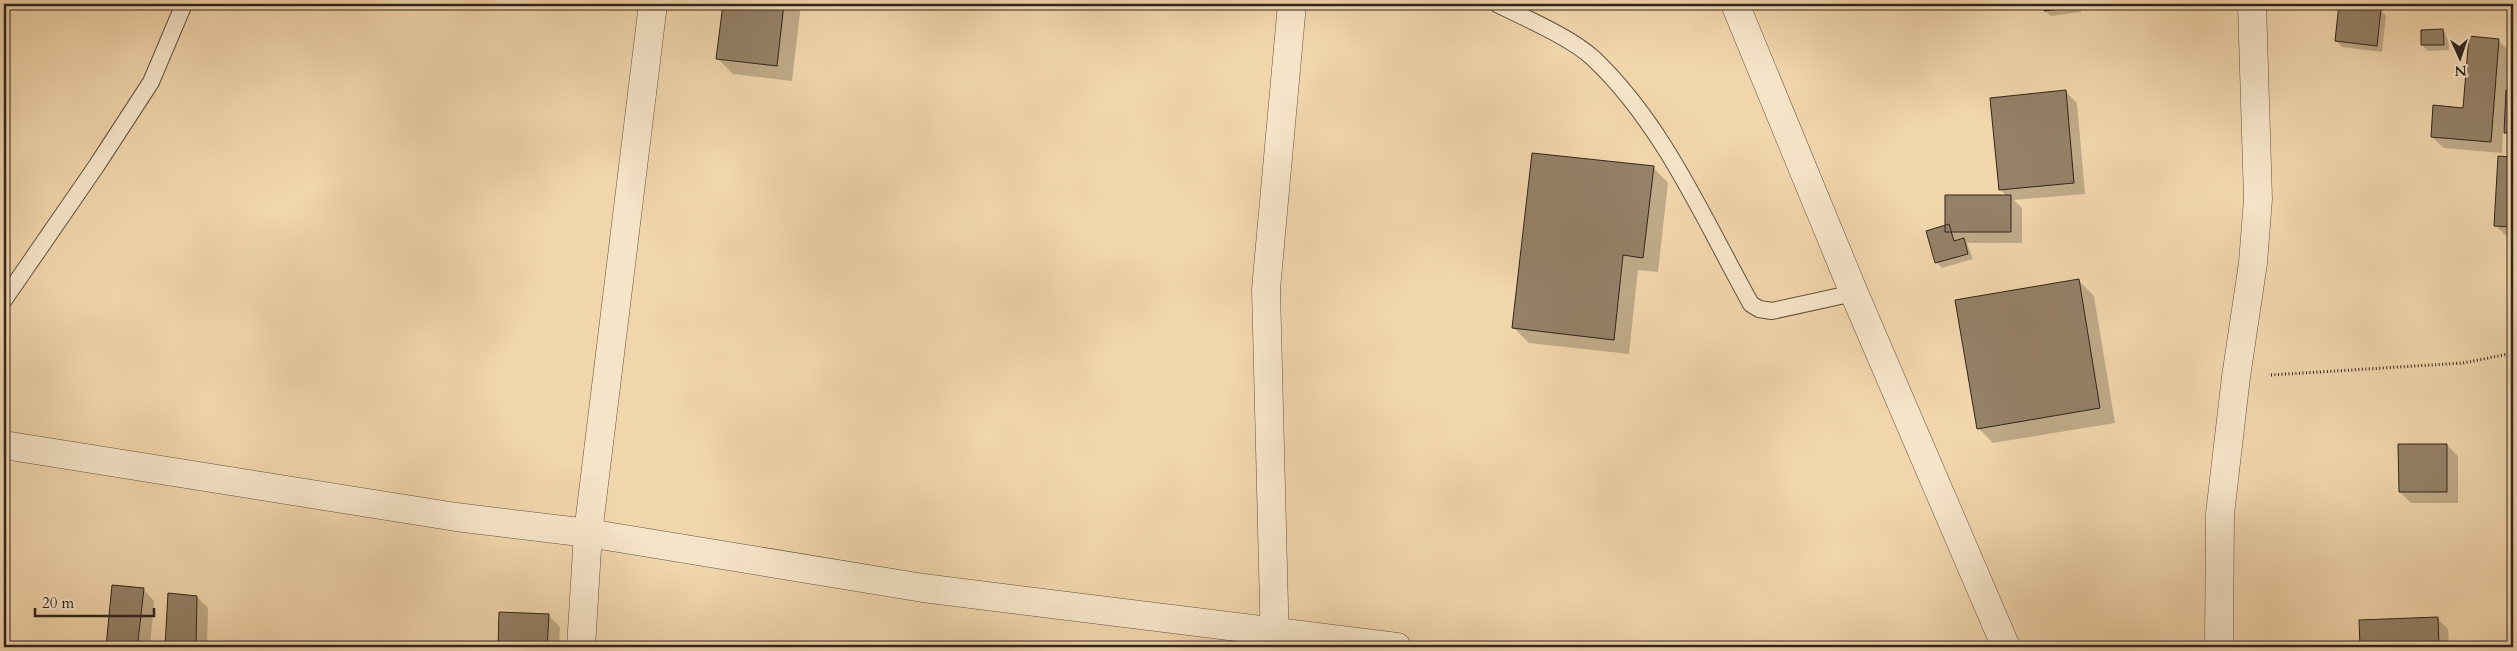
<svg xmlns="http://www.w3.org/2000/svg" width="2517" height="651" viewBox="0 0 2517 651" font-family="Cardo,serif">
<style>
.shadow{fill:#0003}
.building{fill:#958167;stroke:#31251e}
.lines{fill:none;stroke-linecap:round;stroke-linejoin:round}
.service-casing{stroke:#615141;stroke-width:18}
.minor-casing{stroke:#615141;stroke-width:29}
.tertiary-casing{stroke:#615141;stroke-width:29}
.path{stroke:#31251e;stroke-width:3;stroke-dasharray:1 2.5;stroke-linecap:butt}
.service{stroke:#f6e4c8;stroke-width:16}
.minor{stroke:#f6e4c8;stroke-width:28}
.tertiary{stroke:#f6e4c8;stroke-width:28}
</style>
<rect width="100%" height="100%" fill="#f1d5ab"/>
<filter id="stains"><feTurbulence type="fractalNoise" baseFrequency=".004" numOctaves="4"/><feColorMatrix values="0 0 0 0 .2 0 0 0 0 .09 0 0 0 0 .02 0 0 0 .5 -.17"/></filter>
<radialGradient id="worn" r=".72"><stop offset=".6" stop-color="#630" stop-opacity="0"/><stop offset="1" stop-color="#630" stop-opacity=".3"/></radialGradient>
<!-- shadow -->
<path class="shadow" d="M724,4h77l-9,77 -59,-7 -16,-16z
M2045,4h35l1,8 -30,4 -6,-5z
M2381,10l5,6 -4,36 -40,-5 -5,-6z
M2443,30l5,6 1,14 -21,1 -6,-6z
M2498,40l11,11 -3,41h7v46l-10,-8 -1,23 -58,-5 -12,-11 32,-28z
M2066,92l11,11 8,91 -71,6 8,8v35h-55l6,16 -31,9 -6,-6 10,-36 61,-29 -7,-8z
M2499,157l14,1v79l-7,-1 -11,-11z
M1653,167l15,16 -10,89 -20,-2 -9,84 -100,-11 -15,-15z
M2078,280l16,16 21,127 -122,20 -15,-15z
M2447,445l11,11v47h-47l-11,-11z
M114,586l29,3 11,12 -4,46h-43z
M169,595l28,2 11,11 -1,39h-41z
M501,614l48,2 11,11 -1,20h-60z
M2437,618l11,11 1,18h-88l-1,-26z"/>
<!-- building -->
<path class="building" d="M723,4h61l-7,62 -61,-7z
M2044,4h32v3l-32,4z
M2339,4l42,5 -4,37 -42,-5z
M2443,29l1,16h-23v-15z
M2469,36l30,3 -8,103 -60,-5 2,-32 30,3z
M2066,90l8,93 -75,7 -9,-92z
M2506,90l7,1v42h-9z
M1532,153l122,13 -11,92 -20,-3 -9,85 -102,-12z
M2498,156l15,1v70l-19,-1z
M1945,195h66v37h-66z
M1949,224l5,17 10,-3 4,16 -33,9 -9,-32z
M2079,279l21,129 -123,21 -22,-129z
M2398,444h49v48h-48z
M112,585l32,3 -6,53 15,6h-47z
M168,593l29,3 -1,51h-31z
M499,612l50,2 -2,33h-49z
M2438,617l1,30h-79l-1,-27z"/>
<g class="lines">
<defs>
<path id="service" d="M1497,4c28,14 73,33 96,54 71,67 111,162 158,246l8,5 13,2 82,-18
M4,300l93,-135 54,-83 33,-78"/>
<path id="minor" d="M4,445l452,72 132,16 335,55 474,59
M581,647l7,-114 65,-529
M1275,647l-9,-358 26,-285
M2219,647l1,-133 16,-137 17,-114 5,-64 -6,-195"/>
<path id="tertiary" d="M1735,4l119,289 152,354"/>
</defs>
<!-- service casing -->
<use href="#service" class="service-casing"/>
<!-- minor casing -->
<use href="#minor" class="minor-casing"/>
<!-- tertiary casing -->
<use href="#tertiary" class="tertiary-casing"/>
<!-- path -->
<path class="path" d="M2271,375l192,-12 50,-10"/>
<!-- service -->
<use href="#service" class="service"/>
<!-- minor -->
<use href="#minor" class="minor"/>
<!-- tertiary -->
<use href="#tertiary" class="tertiary"/>
</g>
<!-- margin -->
<rect width="2517" height="651" fill="none" stroke="#f1d5ab" stroke-width="20"/>
<rect x="5" y="5" width="2507" height="641" fill="none" stroke="#31251e" stroke-width="2.5"/>
<rect x="10" y="10" width="2497" height="631" fill="none" stroke="#31251e"/>
<!-- north arrow -->
<g transform="translate(2460 58) rotate(177)" stroke="#f6e4c8" stroke-width="4" paint-order="stroke">
<path d="M0-4L9 19L0 12L-9 19Z" fill="#31251e"/>
<text y="-8" font-size="14" font-weight="bold" text-anchor="middle" fill="#31251e">N</text>
</g>
<!-- scale -->
<path d="M35 608v8h119v-8" fill="none" stroke="#31251e" stroke-width="2.5"/>
<text x="42" y="608" font-size="15" fill="#31251e" stroke="#f6e4c8" stroke-width="4" paint-order="stroke">20 m</text>
<rect width="100%" height="100%" filter="url(#stains)"/>
<rect width="100%" height="100%" fill="url(#worn)"/>
</svg>
